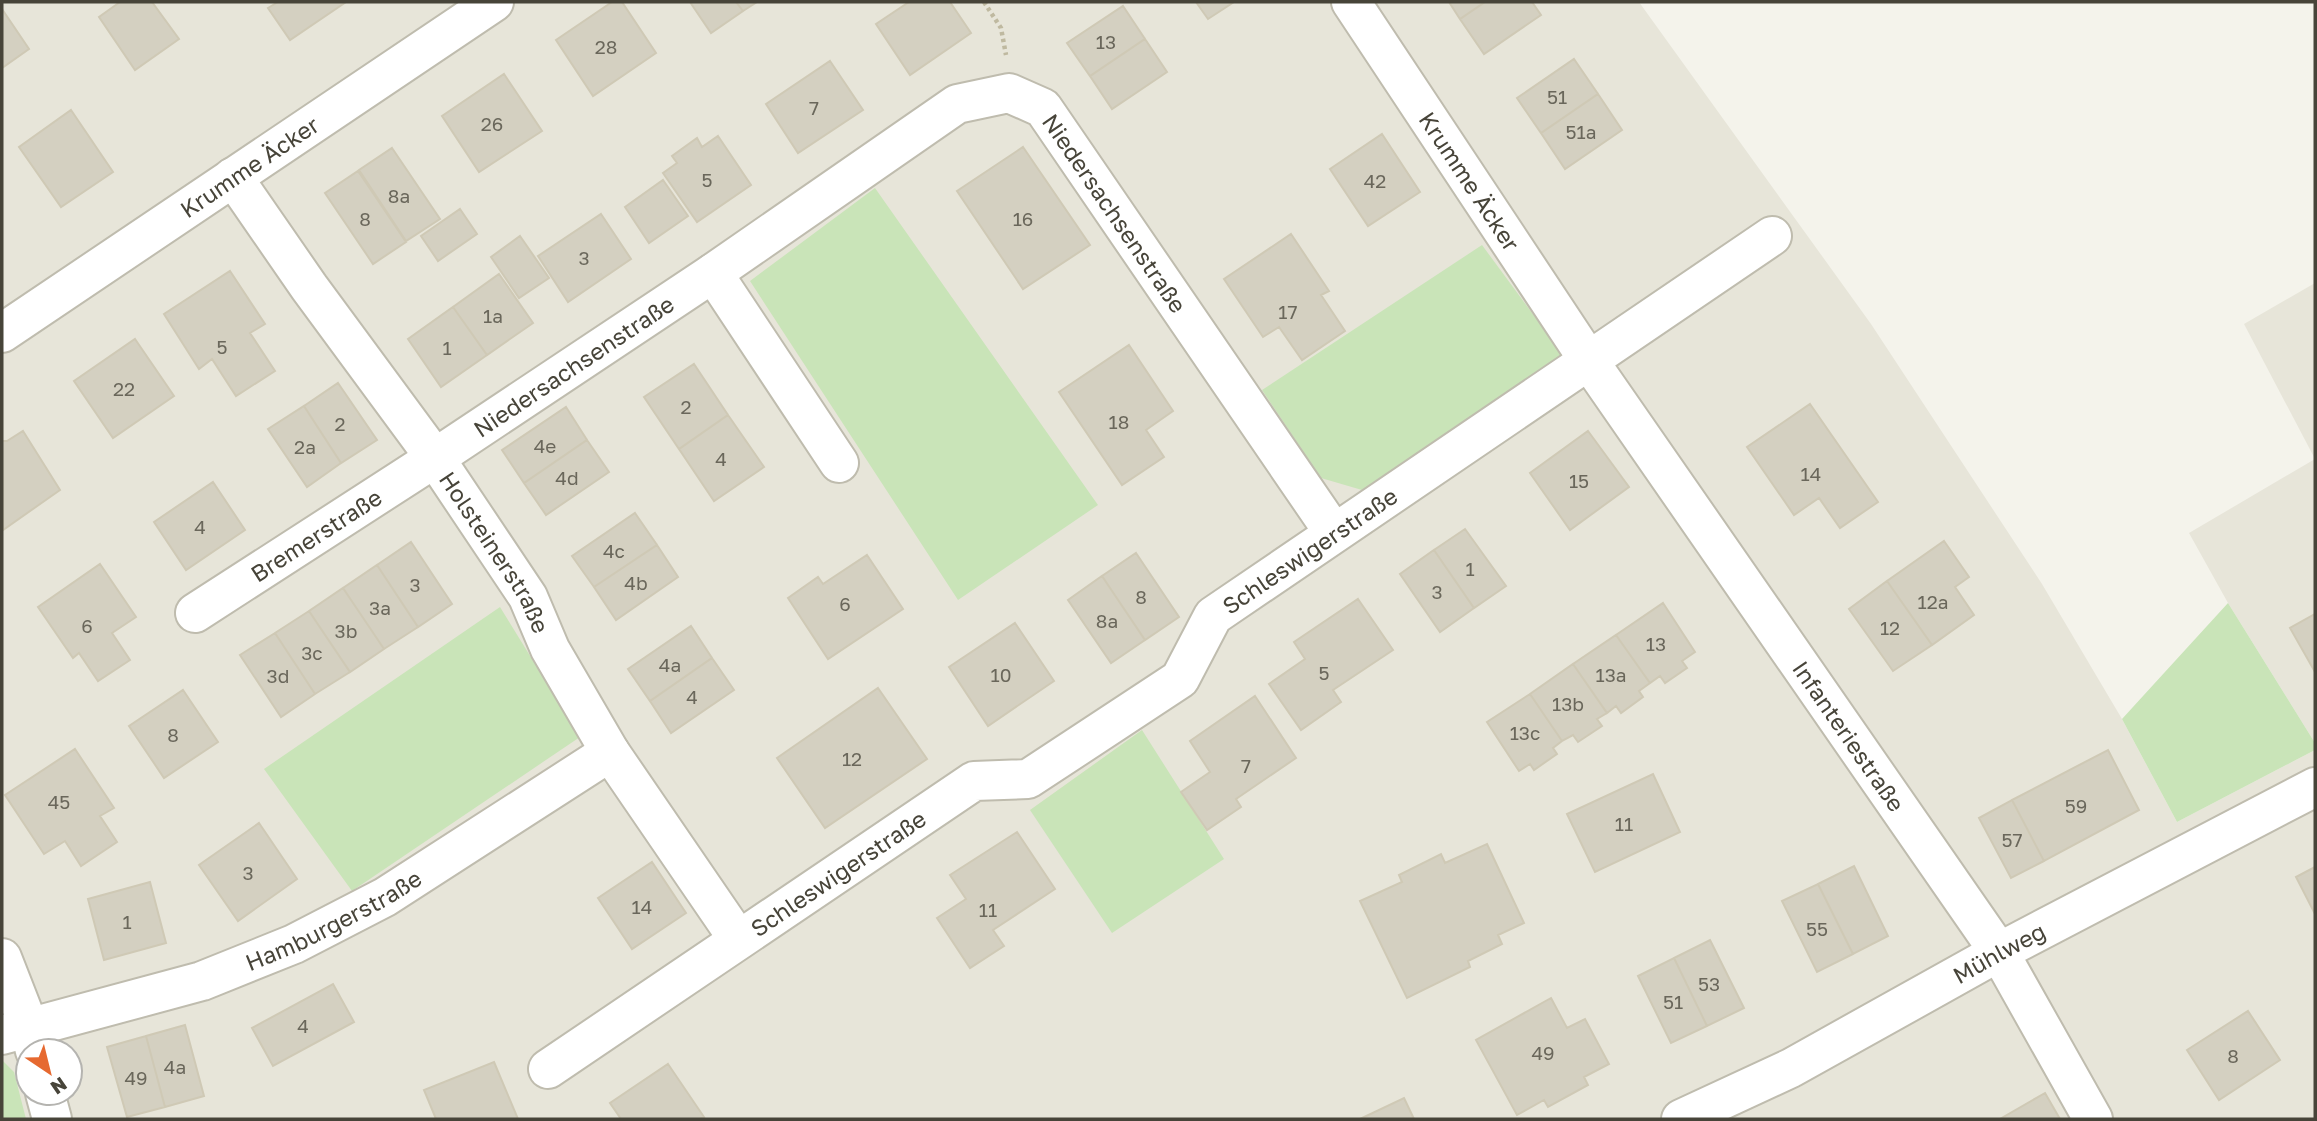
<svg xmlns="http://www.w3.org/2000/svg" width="2317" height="1121" viewBox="0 0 2317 1121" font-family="'Golos Text',sans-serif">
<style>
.residential{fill:#e7e5d9;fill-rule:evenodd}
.green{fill:#c9e4b8}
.building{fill:#d4d0c1;stroke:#cfc9b5;stroke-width:2}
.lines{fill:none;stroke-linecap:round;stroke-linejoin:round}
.minor-casing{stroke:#bfbcae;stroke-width:42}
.path{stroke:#bfb9a0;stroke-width:4.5;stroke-dasharray:3.5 3.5;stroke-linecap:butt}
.minor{stroke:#fff;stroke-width:38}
.labels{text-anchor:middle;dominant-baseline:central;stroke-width:5;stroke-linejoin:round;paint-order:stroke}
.number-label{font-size:19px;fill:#6a675b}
.street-label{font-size:23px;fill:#474439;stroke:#fff}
</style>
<rect width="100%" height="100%" fill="#f4f3eb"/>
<!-- residential -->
<path class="residential" d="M2,2h1637l232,322 171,260 80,135 55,103 138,-72v369h-2313zM28,1051h42v42h-42z
M2315,283v460l-87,-140 -39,-70 126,-74 -71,-135z"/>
<!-- green -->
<path class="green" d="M875,188l223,317 -140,95 -208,-319z
M1482,245l81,110 -201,135 -41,-12 -59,-88z
M2228,603l87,140v7l-138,72 -55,-103z
M500,607l80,130 -228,154 -88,-122z
M1142,730l82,129 -112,74 -82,-123z
M2,1060l12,12 12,47h-24z"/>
<!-- building -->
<path class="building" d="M120,2h32l27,37 -44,31 -36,-53z
M278,2h68l-56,38 -22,-32z
M612,2h10l34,51 -63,43 -37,-56z
M690,2h46l7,9 -32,22z
M736,2h21l-14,9z
M909,2h41l21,31 -61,42 -34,-51z
M1196,2h38l-26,17z
M1449,2h36l-25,17z
M1485,2h47l9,13 -57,39 -24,-35z
M1123,6l22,33 -55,37 -23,-33z
M2,9l27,40 -27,19z
M1145,39l22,33 -55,37 -22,-33z
M1574,59l24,35 -57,39 -24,-35z
M830,61l33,49 -65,43 -32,-49z
M504,74l38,57 -63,41 -37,-56z
M1598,94l24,36 -57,39 -24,-36z
M71,110l42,62 -52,35 -42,-60z
M1382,134l38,58 -52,34 -38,-57z
M718,136l33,49 -54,37 -34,-49 14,-10 -5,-7 25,-18 5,9z
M1023,147l67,98 -67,44 -66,-98z
M392,148l48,71 -34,22 -47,-71z
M358,171l48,71 -33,22 -48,-71z
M663,180l25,36 -39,27 -24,-36z
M460,209l17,25 -39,27 -17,-25z
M601,214l30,45 -63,43 -30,-46z
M1291,234l38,57 -8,4 24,36 -43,29 -23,-33 -16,10 -39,-58z
M520,236l29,42 -30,20 -28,-41z
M230,271l35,53 -15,9 25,38 -39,25 -24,-37 -13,10 -35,-55z
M499,274l34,49 -46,32 -34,-48z
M453,307l34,48 -46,32 -33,-48z
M135,339l39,57 -61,42 -39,-57z
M1129,345l44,66 -27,19 18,27 -42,28 -63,-93z
M694,364l34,51 -49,34 -35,-52z
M338,383l39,57 -36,23 -37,-57z
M1810,404l68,98 -38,26 -21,-30 -25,17 -47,-68z
M304,406l37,57 -34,24 -39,-58z
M566,407l21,33 -63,43 -22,-33z
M728,415l36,52 -50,34 -35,-52z
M23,431l37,59 -57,40 -1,-89h5z
M1588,431l41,56 -59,43 -40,-57z
M587,440l22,32 -63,43 -22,-32z
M213,482l32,48 -59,40 -32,-48z
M635,513l22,32 -63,42 -22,-31z
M1465,529l41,57 -32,22 -40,-58z
M1944,541l25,36 -14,10 19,28 -42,30 -45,-64z
M411,542l41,62 -34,23 -41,-62z
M657,545l21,32 -62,43 -22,-33z
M1434,550l40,58 -34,24 -40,-58z
M1136,553l43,64 -34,23 -43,-64z
M867,555l36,54 -75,50 -40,-61 30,-21 5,7z
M100,564l36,53 -24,16 18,27 -32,21 -19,-28 -6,5 -35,-51z
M377,565l41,62 -34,22 -41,-61z
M1102,576l43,64 -34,23 -43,-63z
M1887,581l45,64 -39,26 -44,-62z
M343,588l41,61 -34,23 -41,-61z
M1358,599l35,51 -60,40 8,12 -40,28 -32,-46 36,-25 -11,-17z
M1663,603l32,49 -13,9 5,7 -22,15 -5,-7 -10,7 -34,-48z
M309,611l41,61 -35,22 -40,-61z
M2315,614v58l-25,-44z
M1015,623l39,58 -66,45 -39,-59z
M691,626l21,32 -62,43 -22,-32z
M275,633l40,61 -34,23 -41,-62z
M1616,635l34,48 -11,8 4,6 -22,16 -5,-7 -9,7 -34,-49z
M712,658l22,32 -63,43 -21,-32z
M1573,664l34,49 -10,6 5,7 -24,16 -5,-7 -11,6 -32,-47z
M878,688l49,71 -102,69 -48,-70z
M183,690l35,52 -54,36 -35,-52z
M1530,694l32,47 -9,7 4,6 -23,16 -4,-6 -11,7 -32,-49z
M1255,696l41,62 -60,41 5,8 -34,23 -26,-38 29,-20 -20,-31z
M75,749l39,59 -14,8 17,26 -36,24 -16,-25 -21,13 -39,-59z
M2108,750l31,60 -95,51 -32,-61z
M1653,774l27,58 -85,40 -28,-58z
M2012,800l32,61 -33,17 -32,-60z
M259,823l38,56 -59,42 -39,-56z
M1017,832l38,57 -62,41 11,16 -34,22 -33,-50 29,-19 -16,-24z
M1487,844l37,79 -26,12 4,9 -34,17 2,6 -63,31 -47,-97 42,-19 -3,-7 42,-21 4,9z
M652,862l34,51 -54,36 -34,-51z
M1854,866l34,70 -35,18 -35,-70z
M2315,867v47l-19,-37z
M150,882l16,61 -62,17 -16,-61z
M1818,884l35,70 -36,18 -35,-71z
M1710,940l34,68 -37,18 -33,-68z
M1674,958l33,68 -36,17 -33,-67z
M333,984l21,38 -81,44 -21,-38z
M1551,998l16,30 18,-9 24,45 -25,13 4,8 -40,22 -4,-7 -27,15 -41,-75z
M2248,1011l32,49 -61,40 -32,-50z
M185,1025l19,71 -39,11 -19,-71z
M146,1036l19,71 -38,10 -20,-70z
M494,1062l24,57h-82l-12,-29z
M668,1064l36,53 -4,2h-79l-11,-16z
M2045,1093l15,26h-60z
M1404,1098l10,21h-54z"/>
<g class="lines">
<defs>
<g id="minor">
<path id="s1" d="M1351,2l238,359 410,591 94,167"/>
<path id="s2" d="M233,177l76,110 126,171 93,139 22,52 60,103 128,187"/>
<path d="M713,273l126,190"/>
<path id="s3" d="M2,333l492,-331"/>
<path id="s4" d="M195,613l240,-155 278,-185 244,-169 52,-11 34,15 291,425"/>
<path d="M2,958l27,69 6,24"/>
<path id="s5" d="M2,1035l200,-54 92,-37 91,-47 225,-145"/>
<path id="s6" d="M548,1069l426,-288 54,-2 152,-100 33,-63 559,-380"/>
<path d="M45,1093l7,26"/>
<path id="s7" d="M1681,1119l110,-51 208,-116 316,-165"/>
</g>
</defs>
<!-- minor casing -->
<use href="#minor" class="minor-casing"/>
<!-- path -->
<path class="path" d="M984,2l17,26 5,27"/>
<!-- minor -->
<use href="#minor" class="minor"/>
</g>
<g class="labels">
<!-- number labels -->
<g class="number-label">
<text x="1106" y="41">13</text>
<text x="606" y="46">28</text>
<text x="1557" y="96">51</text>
<text x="814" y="107">7</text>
<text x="492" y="123">26</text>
<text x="1581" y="131">51a</text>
<text x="707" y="179">5</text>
<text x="1375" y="180">42</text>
<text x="399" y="195">8a</text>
<text x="365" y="218">8</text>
<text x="1023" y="218">16</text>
<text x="584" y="257">3</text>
<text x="1288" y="311">17</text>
<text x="493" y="315">1a</text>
<text x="222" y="346">5</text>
<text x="447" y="347">1</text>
<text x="124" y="388">22</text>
<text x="686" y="406">2</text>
<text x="1119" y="421">18</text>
<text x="340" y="423">2</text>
<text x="545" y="445">4e</text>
<text x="305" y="446">2a</text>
<text x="721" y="458">4</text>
<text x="1811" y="473">14</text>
<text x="567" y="477">4d</text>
<text x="1579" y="480">15</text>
<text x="200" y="526">4</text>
<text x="614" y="550">4c</text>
<text x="1470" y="568">1</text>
<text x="636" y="582">4b</text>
<text x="415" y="584">3</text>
<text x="1437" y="591">3</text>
<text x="1141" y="596">8</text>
<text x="1933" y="601">12a</text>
<text x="845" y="603">6</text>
<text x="380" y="607">3a</text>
<text x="1107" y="620">8a</text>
<text x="87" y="625">6</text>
<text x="1890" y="627">12</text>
<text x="346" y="630">3b</text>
<text x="1656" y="643">13</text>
<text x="312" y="652">3c</text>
<text x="670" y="664">4a</text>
<text x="1324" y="672">5</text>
<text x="1001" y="674">10</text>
<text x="1611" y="674">13a</text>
<text x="278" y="675">3d</text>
<text x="692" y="696">4</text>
<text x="1568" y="703">13b</text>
<text x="1525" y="732">13c</text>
<text x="173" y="734">8</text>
<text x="852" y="758">12</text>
<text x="1246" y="765">7</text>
<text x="59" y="801">45</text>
<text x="2076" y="805">59</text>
<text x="1624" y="823">11</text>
<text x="2012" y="839">57</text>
<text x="248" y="872">3</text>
<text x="642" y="906">14</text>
<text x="988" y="909">11</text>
<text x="127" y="921">1</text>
<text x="1817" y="928">55</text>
<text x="1709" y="983">53</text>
<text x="1673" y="1001">51</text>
<text x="303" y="1025">4</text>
<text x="1543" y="1052">49</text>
<text x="2233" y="1055">8</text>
<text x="175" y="1066">4a</text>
<text x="136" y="1077">49</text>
</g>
<!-- street labels -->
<g class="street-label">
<text stroke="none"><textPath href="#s3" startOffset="298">Krumme Äcker</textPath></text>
<text stroke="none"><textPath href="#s1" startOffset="215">Krumme Äcker</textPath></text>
<text stroke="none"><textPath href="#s4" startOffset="1134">Niedersachsenstraße</textPath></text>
<text stroke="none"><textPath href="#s4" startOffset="452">Niedersachsenstraße</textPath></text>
<text stroke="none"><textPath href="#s4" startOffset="144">Bremerstraße</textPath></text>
<text stroke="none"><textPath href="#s6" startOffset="938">Schleswigerstraße</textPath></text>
<text stroke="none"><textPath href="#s2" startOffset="458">Holsteinerstraße</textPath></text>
<text stroke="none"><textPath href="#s1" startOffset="887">Infanteriestraße</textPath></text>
<text stroke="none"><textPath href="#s6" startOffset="350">Schleswigerstraße</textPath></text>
<text stroke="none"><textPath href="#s5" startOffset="352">Hamburgerstraße</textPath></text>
<text stroke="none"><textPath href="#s7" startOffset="359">Mühlweg</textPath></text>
</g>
</g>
<!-- border -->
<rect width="2317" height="1121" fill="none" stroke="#474439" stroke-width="7"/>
<!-- north arrow -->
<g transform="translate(49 1072) rotate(145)"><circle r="33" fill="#ffffff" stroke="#b5b4b0" stroke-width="2"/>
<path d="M0-5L12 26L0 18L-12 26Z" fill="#e66930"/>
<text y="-10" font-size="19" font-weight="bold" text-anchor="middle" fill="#474439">N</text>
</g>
</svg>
